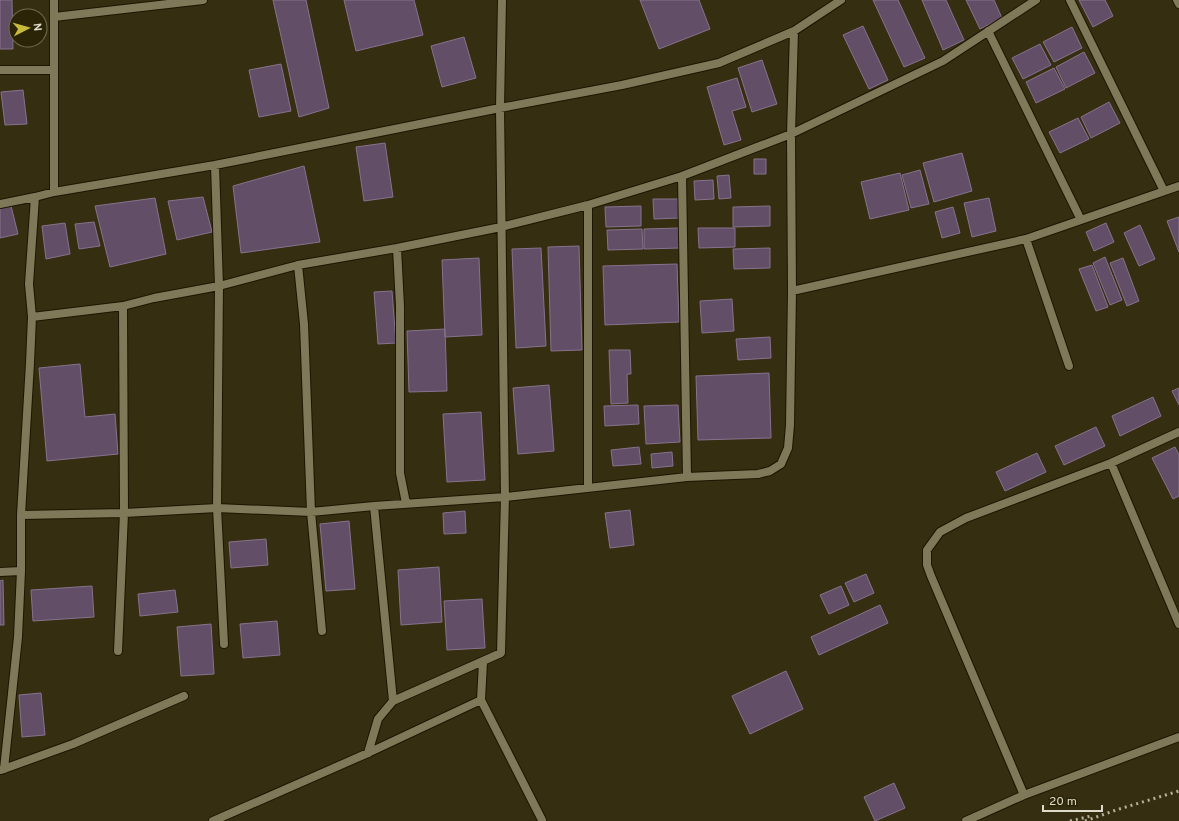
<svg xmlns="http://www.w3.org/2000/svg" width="1179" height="821" viewBox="0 0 1179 821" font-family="Overpass,sans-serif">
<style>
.building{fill:#624f67;stroke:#87728c}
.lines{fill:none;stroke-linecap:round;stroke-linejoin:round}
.street-casing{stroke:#1d1600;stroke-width:10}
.street{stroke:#7f7859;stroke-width:8}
.rail{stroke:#b6b29e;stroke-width:3;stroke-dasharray:2 4;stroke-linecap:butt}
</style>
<rect width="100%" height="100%" fill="#352e11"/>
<!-- building -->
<path class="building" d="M0,0h12l1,49h-13z
M273,0h33l23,108 -30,9z
M344,0h70l9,35 -67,16z
M640,0h59l11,29 -51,20z
M873,0h25l27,58 -21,9z
M922,0h24l18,40 -21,10z
M966,0h28l8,18 -22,11z
M1079,0h26l8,16 -20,11z
M863,26l25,54 -19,9 -26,-54z
M1072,27l10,21 -28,14 -11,-20z
M464,37l12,41 -34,9 -11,-41z
M1040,44l11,21 -28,14 -11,-21z
M1084,52l11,21 -29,15 -10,-21z
M762,60l15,44 -25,8 -14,-44z
M281,64l10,47 -32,6 -10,-47z
M1054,68l11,21 -29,14 -10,-21z
M737,78l9,29 -14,4 9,29 -17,5 -17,-58z
M23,90l4,34 -22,1 -4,-33z
M1109,102l11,21 -29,15 -10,-21z
M1078,118l11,21 -29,14 -11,-21z
M385,143l8,54 -29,4 -8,-54z
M962,153l10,38 -38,11 -11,-39z
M754,159h12v15h-12z
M304,166l16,76 -79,11 -8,-67z
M920,170l9,34 -18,4 -9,-33z
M900,173l9,37 -39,9 -9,-37z
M729,175l2,23 -12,1 -2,-23z
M713,180l1,19 -19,1 -1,-19z
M203,197l9,35 -35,8 -9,-39z
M155,198l11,56 -56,13 -15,-61z
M989,198l7,33 -24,6 -8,-34z
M653,199h25l1,19 -25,1z
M11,206l7,28 -18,4v-30z
M641,206v20l-35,1 -1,-20z
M770,206v20l-37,1v-20z
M953,207l7,26 -18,5 -7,-26z
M1179,217v35l-12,-31z
M94,222l6,24 -21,3 -4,-25z
M65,223l5,31 -24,5 -4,-33z
M1106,223l8,19 -20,9 -8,-19z
M1140,225l15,34 -16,7 -15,-33z
M679,228l1,20 -36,1v-20z
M698,228h37v19l-36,1z
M642,229l1,20 -35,1 -1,-20z
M579,246l3,104 -31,1 -3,-104z
M541,248l5,98 -30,2 -4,-99z
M770,248v20l-36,1 -1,-20z
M1105,257l17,43 -12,5 -17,-42z
M479,258l3,77 -37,2 -3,-77z
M1123,258l16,43 -12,5 -17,-43z
M677,264l2,58 -74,3 -2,-59z
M1092,265l16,42 -12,4 -17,-42z
M392,291l4,52 -18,1 -4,-52z
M732,299l2,32 -32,2 -2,-32z
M445,329l2,62 -38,1 -2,-61z
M770,337l1,21 -33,2 -2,-21z
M609,350h21l1,24h-4l1,29 -17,1z
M80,364l5,53 30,-3 3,40 -71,7 -8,-93z
M769,373l2,65 -73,2 -2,-64z
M549,385l5,66 -36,3 -5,-66z
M1179,388v17l-7,-14z
M1153,397l8,19 -41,20 -8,-20z
M638,405l1,19 -34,2 -1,-20z
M678,405l2,37 -34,2 -2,-38z
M481,412l4,68 -38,2 -4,-68z
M1096,427l9,19 -41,19 -9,-19z
M639,447l2,17 -28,2 -2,-16z
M1175,447l4,8v41l-6,3 -21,-41z
M672,452l1,14 -21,2 -1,-14z
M1037,453l9,19 -41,19 -9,-19z
M630,510l4,35 -24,3 -5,-35z
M465,511l1,22 -22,1 -1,-21z
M349,521l6,68 -29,2 -6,-67z
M266,539l2,26 -37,3 -2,-26z
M439,567l3,55 -41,3 -3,-55z
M866,574l8,19 -20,9 -9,-19z
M3,580l1,45h-4v-44z
M92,586l2,31 -61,4 -2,-31z
M841,586l8,19 -20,9 -9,-19z
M175,590l3,22 -38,4 -2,-22z
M482,599l3,49 -38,2 -3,-49z
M880,605l8,18 -69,32 -8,-18z
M277,621l3,34 -37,3 -3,-34z
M211,624l3,50 -33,2 -4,-49z
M786,671l17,38 -53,25 -18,-38z
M41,693l4,42 -23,2 -3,-42z
M894,783l11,25 -30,13 -11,-24z"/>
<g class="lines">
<defs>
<path id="street" d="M54,0v192
M1070,0l94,191
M1177,0l2,4
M54,17l149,-17
M988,31l93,189
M0,70h54
M215,165l4,121 -2,222 7,136
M682,176l5,301
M0,204l35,-7 19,-5 161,-27 285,-57 122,-23 97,-22 75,-32 47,-31
M1026,239l43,127
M397,248l3,58v167l6,30
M298,265l6,59 7,188 11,119
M792,291l234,-52 153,-53
M32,317l91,-11 31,-8 65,-12 79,-21 99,-17 104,-21 87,-22 94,-29 109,-42 152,-73 93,-61
M1111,463l68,161
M588,487v-282
M374,506l19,195
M21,515l103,-2 93,-5 94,4 63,-6 131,-9 182,-20 71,-3 12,-3 11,-7 7,-16 2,-23 2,-134 -1,-157 3,-103
M0,572l21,-1
M118,651l6,-138 -1,-207
M483,662l-2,38 61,120
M368,753l10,-34 15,-18 108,-48 4,-156 -5,-389 2,-108
M4,769l14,-132 3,-66v-56l9,-152 2,-46 -3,-33 6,-87
M1,770l72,-26 111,-48
M1024,795l-93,-219 -4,-11v-15l13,-18 26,-14 145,-55 68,-31
M213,821l155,-68 113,-53
M966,821l58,-26 155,-58"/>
</defs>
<!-- street casing -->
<use href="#street" class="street-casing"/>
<!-- street -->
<use href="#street" class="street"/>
<!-- rail -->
<path class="rail" d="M1070,821l21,-5
M1085,821l31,-11 63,-19"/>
</g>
<!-- north arrow -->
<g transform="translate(28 28) rotate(84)"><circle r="19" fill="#2b2407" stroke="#736d55"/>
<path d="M0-3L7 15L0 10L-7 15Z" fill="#c7bb3c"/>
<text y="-6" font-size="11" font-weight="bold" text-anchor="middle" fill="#dedbca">N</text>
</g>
<!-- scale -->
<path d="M1043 805v6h59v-6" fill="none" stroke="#dedbca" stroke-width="2"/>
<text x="1049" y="805" font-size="12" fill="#dedbca" stroke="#2b2407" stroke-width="3" paint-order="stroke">20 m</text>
</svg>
